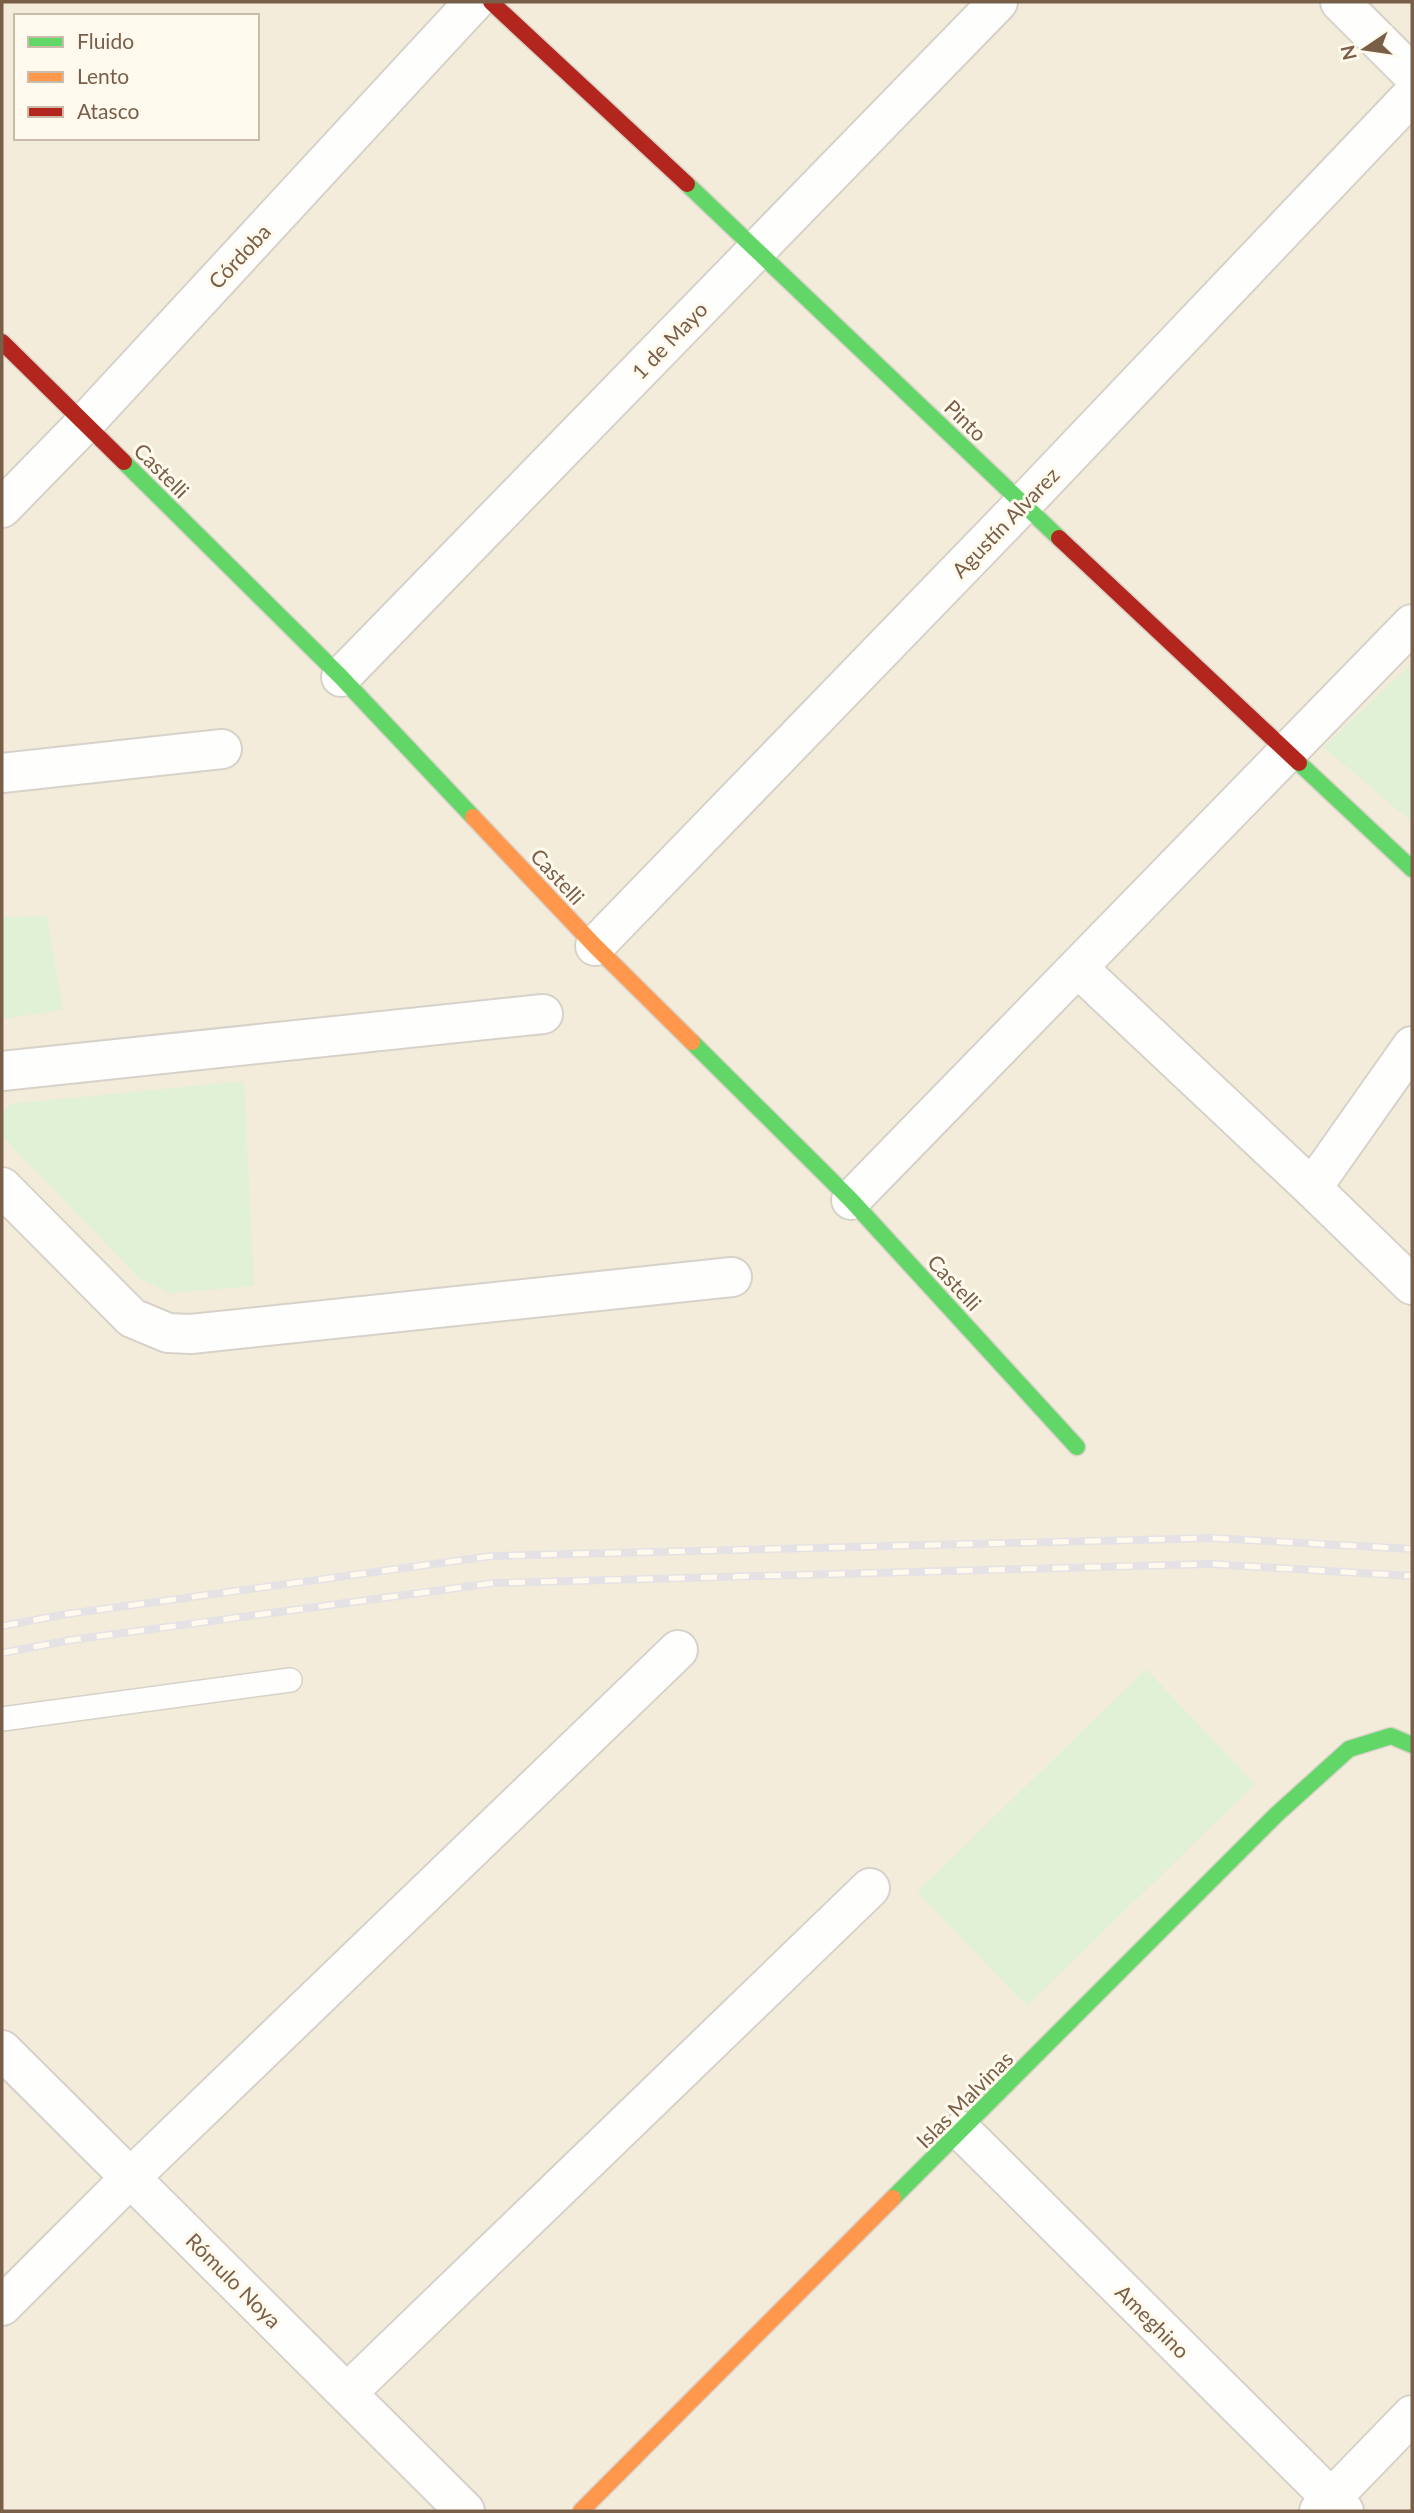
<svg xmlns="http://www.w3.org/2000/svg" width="1414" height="2513" viewBox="0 0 1414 2513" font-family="Lato,sans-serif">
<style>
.residential{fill:#f4ecdb;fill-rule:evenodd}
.green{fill:#e1f1d5}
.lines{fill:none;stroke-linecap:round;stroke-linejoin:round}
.lane-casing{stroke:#d7d2c9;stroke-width:26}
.street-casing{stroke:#d7d2c9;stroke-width:42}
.fast-casing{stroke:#d8d2c9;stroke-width:19}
.slow-casing{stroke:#d8d2c9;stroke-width:19}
.jam-casing{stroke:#d8d2c9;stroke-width:19}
.lane{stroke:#fefefc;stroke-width:23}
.street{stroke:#fefefc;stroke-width:38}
.fast{stroke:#63d668;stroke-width:16}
.slow{stroke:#ff974d;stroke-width:16}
.jam{stroke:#b3261e;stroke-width:16}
.rail-casing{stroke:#e5e2e5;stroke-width:8}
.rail{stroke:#fffaed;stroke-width:5;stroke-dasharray:16;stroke-linecap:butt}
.labels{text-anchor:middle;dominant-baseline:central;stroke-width:6;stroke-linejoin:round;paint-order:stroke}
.street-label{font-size:21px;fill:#795f48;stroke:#fffaed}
</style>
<rect width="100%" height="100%" fill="#f8f5ec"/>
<!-- residential -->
<path class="residential" d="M2,2h1410v2509h-1410zM16,16h241v122h-241z"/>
<!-- green -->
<path class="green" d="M1412,663v159l-89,-75z
M47,916l16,94 -61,9v-102z
M244,1081l10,205 -83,7 -30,-13 -139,-144v-21l7,-11z
M1146,1669l109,115 -228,222 -110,-114z"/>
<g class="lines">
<defs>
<path id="lane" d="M2,1719l288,-39"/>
<path id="street" d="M1340,2l72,72
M2,508l83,-85 389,-421
M341,677l657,-675
M2,773l220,-24
M595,946l428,-442 389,-409
M1078,968l234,220 100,97
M2,1071l541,-57
M2,1187l130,131 36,15 23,1 541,-57
M1312,1188l100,-142
M851,1200l561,-576
M2,2050l463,461
M962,2131l382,380
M2,2306l129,-129 547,-527
M347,2393l523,-505
M1319,2511l93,-96"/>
<path id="fast" d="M687,184l372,354
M124,462l217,215 132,140
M1299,763l113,106
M692,1042l159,158 226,247
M893,2198l384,-384 72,-65 42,-13 21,9"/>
<path id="slow" d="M473,817l122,129 97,96
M581,2511l312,-313"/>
<path id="jam" d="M491,2l196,182
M2,342l122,120
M1059,538l240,225"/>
</defs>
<!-- lane casing -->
<use href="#lane" class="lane-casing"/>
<!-- street casing -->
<use href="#street" class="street-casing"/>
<!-- fast casing -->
<use href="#fast" class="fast-casing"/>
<!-- slow casing -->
<use href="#slow" class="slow-casing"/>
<!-- jam casing -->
<use href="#jam" class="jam-casing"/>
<!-- lane -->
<use href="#lane" class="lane"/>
<!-- street -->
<use href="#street" class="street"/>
<!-- fast -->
<use href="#fast" class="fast"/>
<!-- slow -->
<use href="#slow" class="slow"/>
<!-- jam -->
<use href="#jam" class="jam"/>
<defs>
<path id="rail" d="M2,1626l65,-12 425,-58 719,-18 201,11
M2,1653l69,-13 423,-57 717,-19 201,12"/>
</defs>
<!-- rail casing -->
<use href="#rail" class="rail-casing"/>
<!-- rail -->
<use href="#rail" class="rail"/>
</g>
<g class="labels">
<!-- street labels -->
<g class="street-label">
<text transform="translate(239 256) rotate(-47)">Córdoba</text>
<text transform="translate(669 340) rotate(-46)">1 de Mayo</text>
<text transform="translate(966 420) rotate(44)">Pinto</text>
<text transform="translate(162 470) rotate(45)">Castelli</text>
<text transform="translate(1005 522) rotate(-46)">Agustín Alvarez</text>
<text transform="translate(558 876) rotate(47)">Castelli</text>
<text transform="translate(955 1282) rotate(47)">Castelli</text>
<text transform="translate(964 2099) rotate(-45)">Islas Malvinas</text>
<text transform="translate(234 2280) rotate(45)">Rómulo Noya</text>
<text transform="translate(1153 2321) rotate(45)">Ameghino</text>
</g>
</g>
<!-- border -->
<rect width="1414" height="2513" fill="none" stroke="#795f48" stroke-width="7"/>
<!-- legend -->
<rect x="14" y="14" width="245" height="126" fill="#fffaed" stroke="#c9bcab" stroke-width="2"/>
<rect x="28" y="37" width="35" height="10" fill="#63d668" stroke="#c9bcab" stroke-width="2"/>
<text x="77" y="49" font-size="21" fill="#795f48">Fluido</text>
<rect x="28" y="72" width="35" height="10" fill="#ff974d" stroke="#c9bcab" stroke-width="2"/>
<text x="77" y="84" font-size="21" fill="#795f48">Lento</text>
<rect x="28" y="107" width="35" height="10" fill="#b3261e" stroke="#c9bcab" stroke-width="2"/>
<text x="77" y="119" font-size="21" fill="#795f48">Atasco</text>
<!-- north arrow -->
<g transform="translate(1365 49) rotate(257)" stroke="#fffaed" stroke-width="5" paint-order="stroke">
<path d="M0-5L12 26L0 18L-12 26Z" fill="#795f48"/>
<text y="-10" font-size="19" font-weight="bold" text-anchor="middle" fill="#795f48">N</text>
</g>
</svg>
